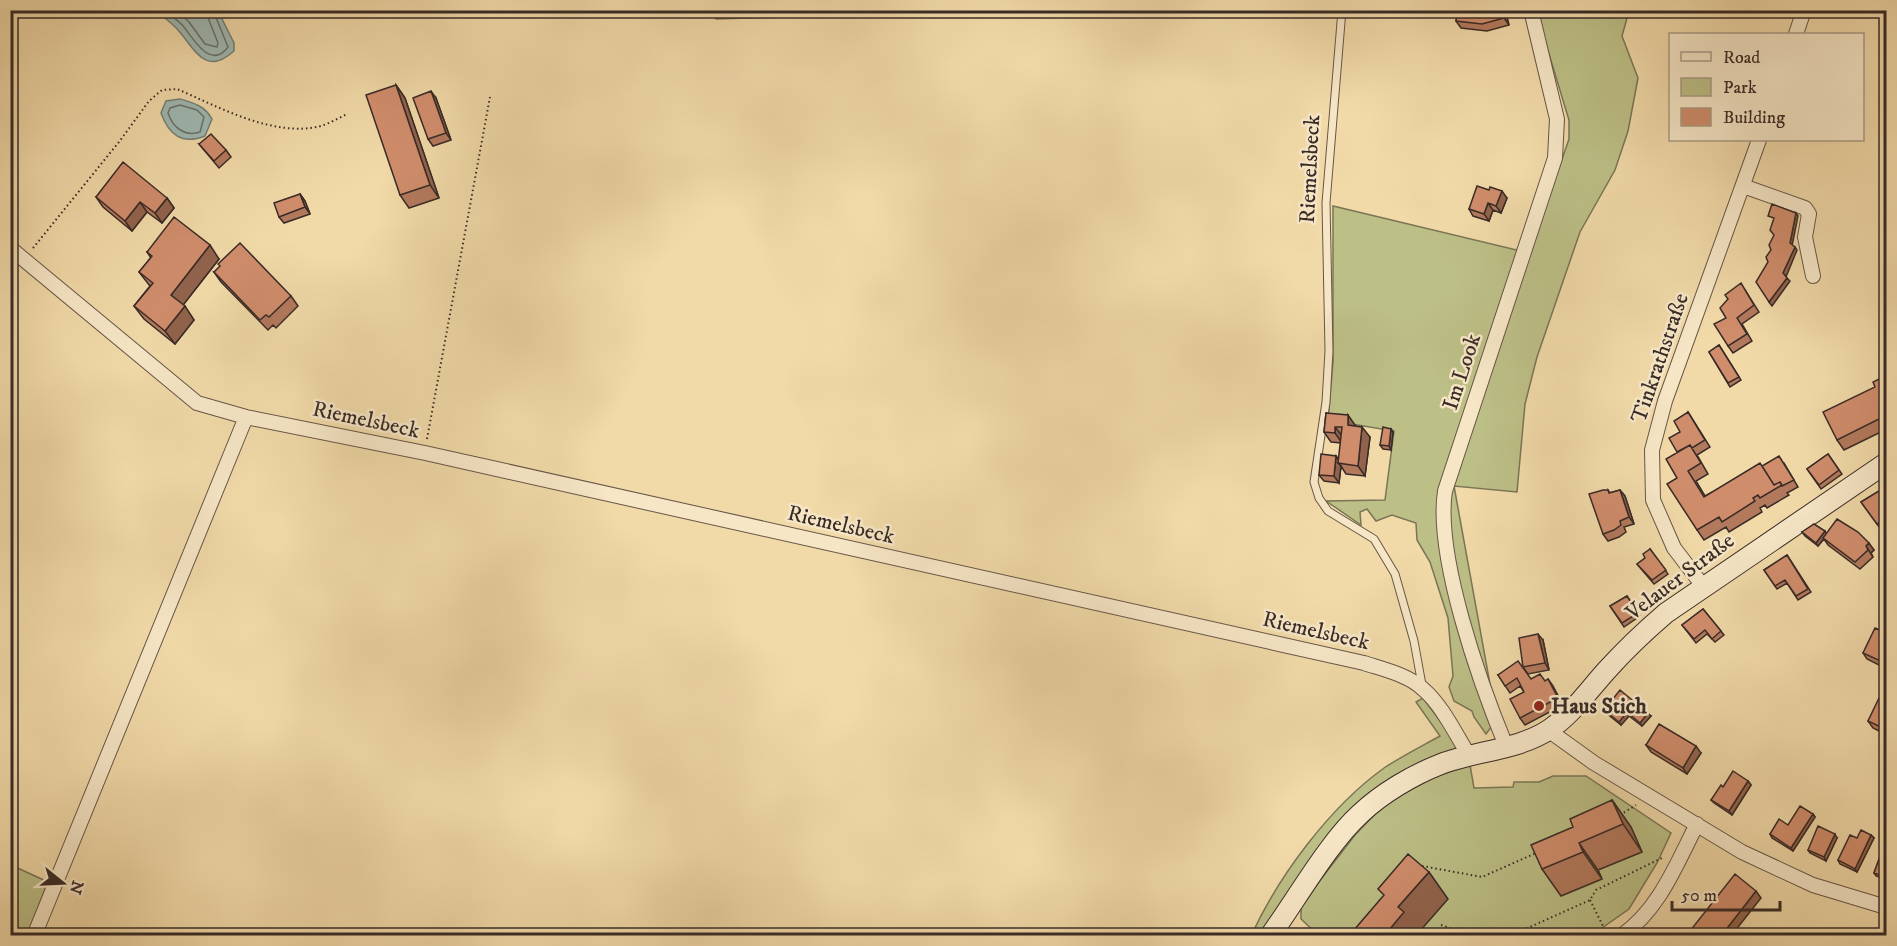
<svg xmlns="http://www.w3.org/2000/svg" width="1897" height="946" viewBox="0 0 1897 946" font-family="'IM FELL DW Pica',serif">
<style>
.green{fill:#bcbf86;stroke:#7a7556;stroke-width:1.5}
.water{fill:#9eb8b2;stroke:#75807a;stroke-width:1.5}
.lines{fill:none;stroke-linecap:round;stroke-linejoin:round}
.shore{stroke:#6b726c;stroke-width:1.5}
.service-casing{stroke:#665647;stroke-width:9}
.minor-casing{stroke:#665647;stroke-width:16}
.secondary-casing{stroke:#382b27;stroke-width:22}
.path{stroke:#382b27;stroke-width:2;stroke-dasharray:1.5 3;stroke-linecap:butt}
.service{stroke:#f6e6c6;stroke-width:7}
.minor{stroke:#f6e6c6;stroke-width:14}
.secondary{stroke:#f6e6c6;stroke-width:20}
.wall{fill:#b3795d;stroke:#382b27;stroke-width:1.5}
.shaded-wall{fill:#92634c;stroke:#382b27;stroke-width:1.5}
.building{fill:#d08d6c;stroke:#382b27;stroke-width:1.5}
.poi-dot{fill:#8f2418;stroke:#f6e6c6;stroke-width:2}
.labels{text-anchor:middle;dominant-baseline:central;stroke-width:5;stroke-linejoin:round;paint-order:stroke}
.street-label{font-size:22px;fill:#382b27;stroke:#f6e6c6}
.poi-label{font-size:22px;font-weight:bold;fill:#382b27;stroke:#f6e6c6;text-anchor:start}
</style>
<rect width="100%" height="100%" fill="#f1d9a8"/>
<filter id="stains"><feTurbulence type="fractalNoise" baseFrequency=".00333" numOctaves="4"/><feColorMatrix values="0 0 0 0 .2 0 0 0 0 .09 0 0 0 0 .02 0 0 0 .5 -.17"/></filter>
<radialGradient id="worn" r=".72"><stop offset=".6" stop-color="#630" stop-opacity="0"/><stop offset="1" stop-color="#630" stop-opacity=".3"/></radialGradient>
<!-- green -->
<path class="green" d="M710,11h73l1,6 -68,2z
M1536,11h93l-7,25 16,42 -10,53 -13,39 -35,62 -43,125 -12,47 -8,88 -63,-6 40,220 -2,20 -6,8 -12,-17 -2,-6 -18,-10 -5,-14 4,-11 -5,-58 -18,-56 -13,-22 -1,-17 -24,-8 -16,6 -9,-12 -7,3 1,13 -35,-24 59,-1 9,-69 -66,-11 5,-58v-156l196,47 40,-114v-19z
M1423,698l29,39 6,15 -44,18 -136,143 -18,22 -9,1c28,-61 79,-129 133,-168 18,-12 38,-22 56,-32l-24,-34z
M1470,765l4,23 39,-1 1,-5h25l14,-6h33l85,57 -14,30 -28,46 -37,26h-274l-17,-16v-14l54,-70 30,-31 49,-27z
M11,865l37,17 -21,53h-16z"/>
<!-- water -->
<path class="water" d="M156,11h62l16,32v8c-29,26 -39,-2 -56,-21 -6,-7 -15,-13 -22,-19z
M180,99c14,4 25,7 32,20l-7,17c-23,9 -36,-1 -44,-23l5,-12z"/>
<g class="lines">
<!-- shore -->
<path class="shore" d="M165,10c6,6 14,11 19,17 10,13 27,43 44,20l-15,-37
M177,10l12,12 16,22 12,3 1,-4 -13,-33
M180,105l17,5 7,7 -4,15c-15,5 -27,-4 -32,-19l2,-5z"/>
<defs>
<path id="service" d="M1342,10l-16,193 3,148 -3,51 -12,80 5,16 9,13 46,28 21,35 19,67 8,44
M1879,936l7,-11"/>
<path id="minor" d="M1796,34l8,-24
M1743,186l62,22 4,6 -4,23 8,39
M10,248l187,155 49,14 179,36 939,210c18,6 45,12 59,26 19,16 32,44 45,65
M1703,586l-29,-38 -21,-48 -1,-50 13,-49 94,-261
M1548,730l46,33 148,89 71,33 73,22
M1506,746c-26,-63 -71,-190 -61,-255l110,-333 2,-39 -26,-109
M34,936l212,-519
M1621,936c38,-26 55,-71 76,-112"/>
<path id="secondary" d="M1270,936c26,-36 59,-94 90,-122 22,-21 53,-39 81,-50 34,-13 78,-14 109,-35 23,-16 38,-38 57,-59 18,-20 38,-39 59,-57l220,-150"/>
</defs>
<!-- service casing -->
<use href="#service" class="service-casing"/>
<!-- minor casing -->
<use href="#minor" class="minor-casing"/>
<!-- secondary casing -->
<use href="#secondary" class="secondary-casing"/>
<!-- path -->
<path class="path" d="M33,248l86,-106 30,-41 13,-11 15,-1c42,18 97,49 144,37 9,-3 18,-8 26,-12
M427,439l63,-342
M1620,815l16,-10
M1422,866l60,11 54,-24
M1590,900l16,32
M1441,925l32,11
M1510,936l80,-36 6,-10 68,-33"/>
<!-- service -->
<use href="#service" class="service"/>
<!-- minor -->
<use href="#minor" class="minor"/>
<!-- secondary -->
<use href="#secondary" class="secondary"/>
</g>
<!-- wall -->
<path class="wall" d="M1458,10h47l4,15 -22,6 -26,-3 -5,-7z
M1851,10h19l-2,6z
M396,85l9,13 34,100 -30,10 -9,-13z
M436,98l15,42 -18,6 -5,-7z
M199,144l27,6 5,7 -12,11z
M1489,190l18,8 -6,15 -8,-3 -4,11 -16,-5 -4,-7z
M300,194l5,7 5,13 -26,9 -5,-6z
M96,197l71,1 7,10 -12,15 -15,-11 -15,19 -29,-24z
M147,252l72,7 -36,46 11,15 -19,24 -31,-25 -10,-13 16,-20 -11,-14 12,-14z
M214,272l77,24 7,10 -22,22 -3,-3 -5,5 -47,-48z
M1745,290l14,22 -17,12 10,17 -19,12 -5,-7 -2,-28z
M1719,345l22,35 -11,7 -21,-35z
M1887,375v54l-43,21 -7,-10 38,-53z
M1688,412l22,35 -13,8 11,19 -12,7 9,15 57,-30 22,-3 14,24 -11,6 2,2 -22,13 -2,-3 -5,3 2,4 -33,20 -3,-5 -22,13 -7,-10 -20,-52v-26l3,-20z
M1326,413l29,12v1l15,11 -5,39 -19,-2 -5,-8 -2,17 -15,-2 -5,-6 17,-19 3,4 2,-17 -10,-1 -7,-10z
M1391,429l2,3 -2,18 -8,-1 -3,-4z
M1828,454l14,20 -21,15 -14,-20z
M1887,486v41l-5,4 -21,-29z
M1608,490l2,3 10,-3 5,6 9,28 -10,3 2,5 -7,5 -11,4 -5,-7z
M1825,531l1,3 48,16 -3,3 2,4 -13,12 -32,-24 -4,-6 -6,7 -13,-10 -3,-4z
M1650,549l18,25 -14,10 -17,-20 8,-6z
M1787,555l24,37 -13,8 -11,-17 -10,6 -13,-19z
M1627,596l13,20 -16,11 -14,-21z
M1703,609l21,26 -9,7 -8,-8 -11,9 -14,-18z
M1887,633v36l-20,-10 -4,-6z
M1543,640l6,30 -21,4 -5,-7z
M1498,675l47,6 3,-2 15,26 -38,20 -5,-7 4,-26 -4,-6 -10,7z
M1887,702v33l-14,-7 -5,-7z
M1604,710l47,6 -9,10 -13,-10 -8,9 -15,-12z
M1646,745l55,8 -14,21 -36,-22z
M1748,781l3,4 -19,30 -18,-12 -3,-3 12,-13z
M1612,800l19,27 11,25 -44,18 4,9 -41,17 -19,-27 31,-42z
M1813,814l2,3 -22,34 -21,-13 -2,-4z
M1871,835l3,3 -17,34 -17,-8 -2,-4 19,-22z
M1837,838l-11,23 -16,-8 -2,-3z
M1886,840l1,40 -11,-4 -2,-3z"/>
<!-- shaded-wall -->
<path class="shaded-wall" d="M1502,10h3l4,15 -5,-7z
M1864,10h6l-2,6z
M396,85l9,13 34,100 -9,-13z
M431,91l5,7 15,42 -5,-7z
M1502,191l5,7 -6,15 -5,-7z
M300,194l5,7 5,13 -5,-7z
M167,198l7,10 -12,15 -7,-10z
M140,202l7,10 -15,19 -7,-10z
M1488,203l5,7 -4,11 -5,-7z
M1796,213l2,3 -6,30 -2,-3z
M210,245l9,14 -39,50 -9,-14z
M1795,247l2,3 -11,27 -3,-4z
M1787,278l3,3 -18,25 -3,-4z
M185,306l9,14 -19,24 -10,-13z
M1348,415l7,10v11l-7,-11z
M1335,427l8,10 -1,6 -7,-10z
M1362,427l8,10 -5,39 -7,-10z
M1391,429l2,3 -2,18 -2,-4z
M1336,456l5,7h-3l3,3 -2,17 -5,-7z
M1620,490l5,6 9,28 -5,-7z
M1825,531l2,4 -9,11 -2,-3z
M1869,543l5,7 -3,3 2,4 -7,-11z
M1538,634l5,6 6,30 -4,-7z
M1548,679l5,7 10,19 -5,-7z
M1627,712l2,4 -8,9 -2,-3z
M1648,713l3,3 -9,10 -2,-3z
M1696,746l5,7 -14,21 -4,-6z
M1748,781l3,4 -19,30 -3,-4z
M1612,800l19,27 11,25 -19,-28z
M1813,814l2,3 -22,34 -2,-3z
M1835,834l2,4 -11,23 -2,-4z
M1871,835l3,3 -17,34 -2,-3z
M1579,843l19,27 4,9 -19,-27z
M1429,872l19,27 -29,33 2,4h-37l14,-29z
M1756,891l5,7 -30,38h-10z"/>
<!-- building -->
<path class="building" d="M1458,10h44l2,8 -22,6 -26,-3z
M396,85l34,100 -30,10 -34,-100z
M431,91l15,42 -18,6 -15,-41z
M211,134l15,16 -12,11 -15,-17z
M123,162l44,36 -12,15 -15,-11 -15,19 -29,-24z
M1477,186l12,4 1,-3 12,4 -6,15 -8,-3 -4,11 -15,-5z
M300,194l5,13 -26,10 -5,-14z
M1772,204l24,9 -6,30 5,4 -12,26 4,5 -18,24 -13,-20 12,-20 -2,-5 5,-7 -2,-5 5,-10 -4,-5 4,-12 -6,-2z
M174,217l36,28 -39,50 14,11 -20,25 -31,-25 19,-23 -14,-11 13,-16 -5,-4z
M240,243l51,53 -22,21 -3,-2 -6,5 -46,-48 6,-6 -2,-2z
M1741,283l13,22 -17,13 10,16 -19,12 -14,-22 12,-6 -6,-10 8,-9 -3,-4z
M1719,345l20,32 -11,6 -19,-31z
M1887,375v40l-50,25 -14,-28 52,-25 -2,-5z
M1688,412l17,28 -13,8 -2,-3 -13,7 -8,-14 11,-6 -6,-11z
M1326,413l22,2v10l14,2 -4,39 -20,-3 4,-36h-7v6l-11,-1z
M1383,427l8,2 -2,17 -9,-1z
M1690,445l11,18 -13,8 16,26 56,-34 14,22 6,-3 2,3 -22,13 -2,-3 -5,3 2,3 -33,21 -3,-5 -22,13 -30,-46 10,-6 -11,-19z
M1321,454l15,2 -2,20 -15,-1z
M1828,454l11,16 -20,15 -12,-16z
M1779,456l15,24 -12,6 -2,-4 -6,3 -12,-19z
M1887,486v31l-10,7 -16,-22z
M1603,490h5l1,3 11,-3 9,27 -9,4 1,4 -7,5 -11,4 -14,-40z
M1837,519l21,13 11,11 -3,3 2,4 -13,12 -32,-24z
M1814,524l11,7 -9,12 -14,-11z
M1650,549l16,21 -14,10 -15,-16 8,-6 -2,-4z
M1787,555l21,34 -12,7 -11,-16 -10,6 -11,-16z
M1627,596l11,17 -16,10 -12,-17z
M1703,609l18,22 -9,8 -7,-9 -11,9 -12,-14z
M1875,628l12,5v31l-24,-11z
M1538,634l7,29 -22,4 -4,-29z
M1518,661l13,18 9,-5 5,7 3,-2 10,19 -38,20 -10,-19 14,-7 -7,-14 -12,8 -7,-11z
M1620,690l28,23 -8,10 -13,-11 -8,10 -15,-12z
M1879,698l8,4v28l-19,-9z
M1659,724l37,22 -13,22 -37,-23z
M1733,771l15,10 -19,30 -18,-11 10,-15 2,2z
M1612,800l11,24 -44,19 4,9 -41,17 -11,-24 42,-18 -3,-8z
M1800,806l13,8 -22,34 -21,-14 9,-15 9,6z
M1818,826l17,8 -11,23 -16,-7z
M1861,830l10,5 -16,34 -17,-9 12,-25 7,3z
M1886,840h1v38l-13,-5z
M1408,854l21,18 -31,35 6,5 -20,24h-24l-6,-6 30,-35 -6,-6z
M1735,874l21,17 -35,45h-35z"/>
<!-- markers -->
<circle class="poi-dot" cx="1539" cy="706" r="6"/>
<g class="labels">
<!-- street labels -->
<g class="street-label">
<text transform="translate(1310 169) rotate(-87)">Riemelsbeck</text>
<text transform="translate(1660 358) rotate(-71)">Tinkrathstraße</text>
<text transform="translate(1462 372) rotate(-72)">Im Look</text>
<text transform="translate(366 420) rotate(12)">Riemelsbeck</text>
<text transform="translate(841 525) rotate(13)">Riemelsbeck</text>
<text transform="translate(1680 577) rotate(-37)">Velauer Straße</text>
<text transform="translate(1316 631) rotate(13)">Riemelsbeck</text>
</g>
<!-- poi labels -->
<g class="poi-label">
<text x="1551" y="706">Haus Stich</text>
</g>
</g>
<!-- margin -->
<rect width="1897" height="946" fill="none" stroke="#f1d9a8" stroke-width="36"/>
<rect x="12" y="12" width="1873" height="922" fill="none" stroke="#382b27" stroke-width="3"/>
<rect x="18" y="18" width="1861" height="910" fill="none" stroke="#382b27" stroke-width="1.5"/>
<!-- legend -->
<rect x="1669" y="33" width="195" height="108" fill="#f6e6c6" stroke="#aa9b86" stroke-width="1.5"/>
<rect x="1681" y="52" width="30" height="9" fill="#f6e6c6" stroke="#aa9b86" stroke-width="1.5"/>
<text x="1723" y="63" font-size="18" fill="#382b27">Road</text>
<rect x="1681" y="78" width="30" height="18" fill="#bcbf86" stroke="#aa9b86" stroke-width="1.5"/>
<text x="1723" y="93" font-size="18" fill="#382b27">Park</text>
<rect x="1681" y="108" width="30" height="18" fill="#d08d6c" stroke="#aa9b86" stroke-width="1.5"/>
<text x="1723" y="123" font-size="18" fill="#382b27">Building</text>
<!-- north arrow -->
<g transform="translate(63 883) rotate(108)" stroke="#f6e6c6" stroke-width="4.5" paint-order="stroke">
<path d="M0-4.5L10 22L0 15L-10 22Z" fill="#382b27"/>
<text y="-9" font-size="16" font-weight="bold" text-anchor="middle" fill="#382b27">N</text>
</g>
<!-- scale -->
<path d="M1672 901v9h108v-9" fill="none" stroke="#382b27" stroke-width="3"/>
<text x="1681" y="901" font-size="18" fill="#382b27" stroke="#f6e6c6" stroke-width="4.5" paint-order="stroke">50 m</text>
<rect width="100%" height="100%" filter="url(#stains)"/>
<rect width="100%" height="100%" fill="url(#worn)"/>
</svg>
